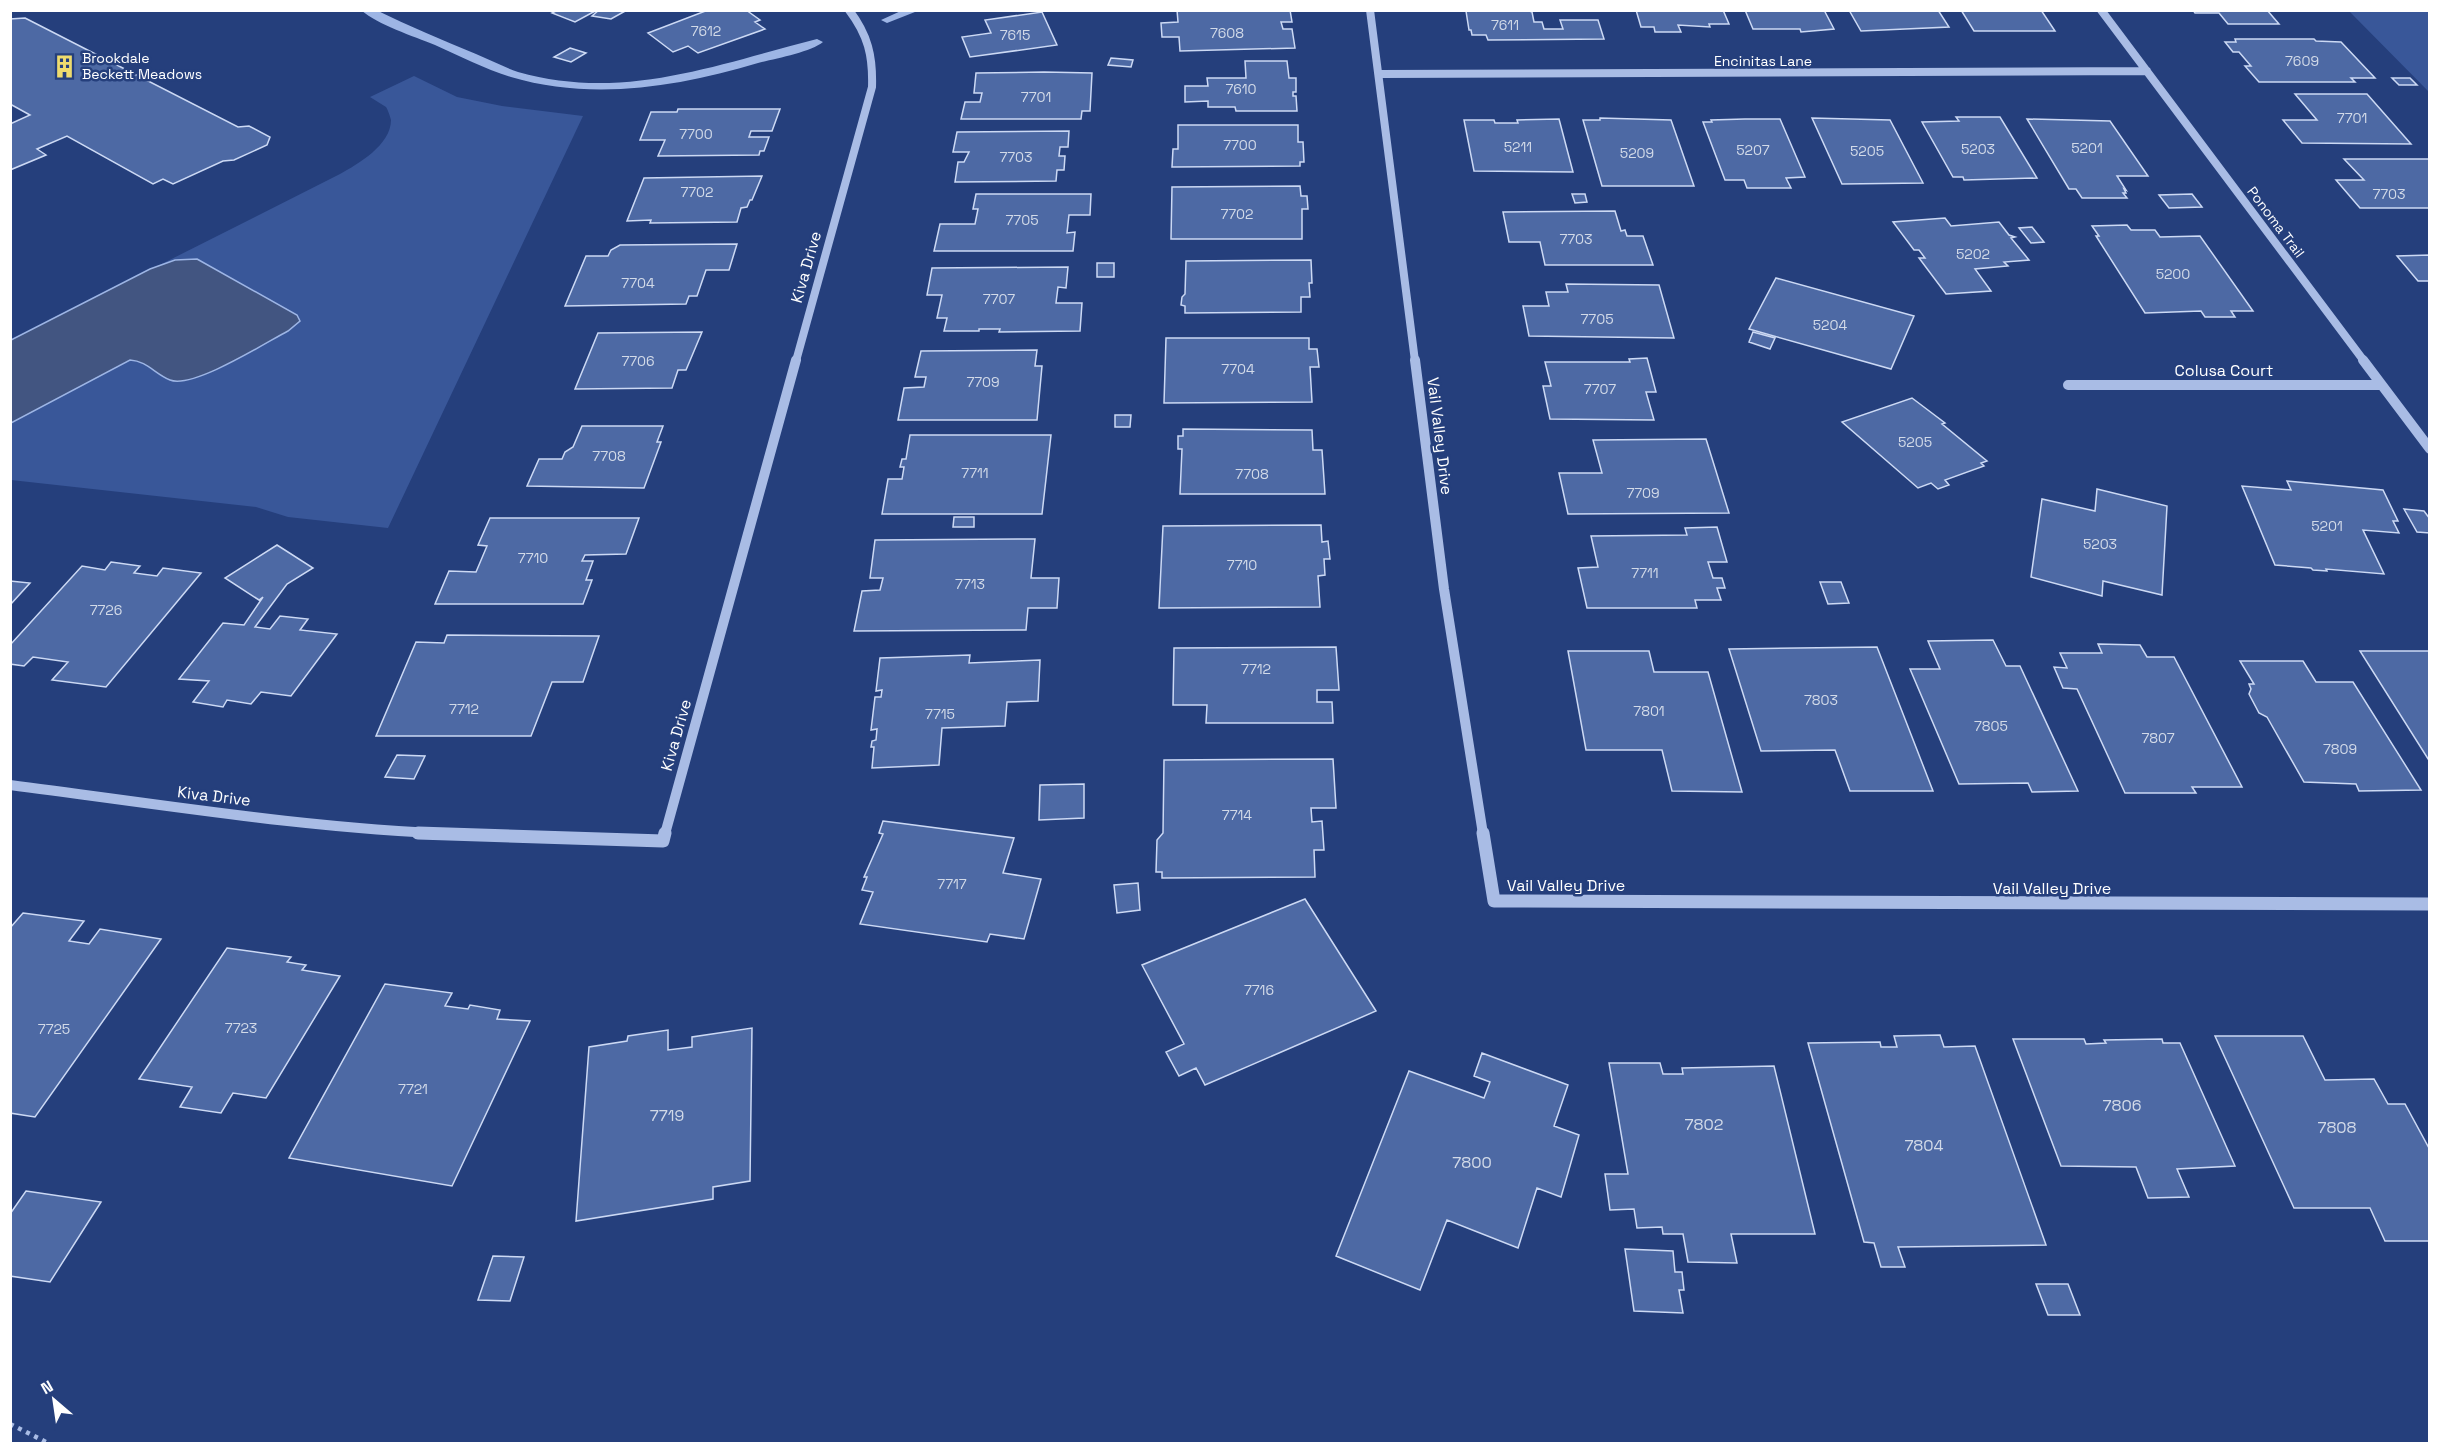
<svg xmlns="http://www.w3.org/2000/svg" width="2440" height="1454" viewBox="0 0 2440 1454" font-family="'Space Grotesk',sans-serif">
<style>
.green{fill:#395799}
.water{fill:#425581;stroke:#9db5e5;stroke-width:1.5}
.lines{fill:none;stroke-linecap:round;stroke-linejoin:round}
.stream{fill:#9db5e5;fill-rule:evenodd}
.building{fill:#4d69a4;stroke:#ccd9f4;stroke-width:1.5}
.path{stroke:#a9bce5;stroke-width:4.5;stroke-dasharray:4 5;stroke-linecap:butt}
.minor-far2{stroke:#a9bce5;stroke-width:8}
.minor-far1{stroke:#a9bce5;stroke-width:10}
.minor{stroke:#a9bce5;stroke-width:13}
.labels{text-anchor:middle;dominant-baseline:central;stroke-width:5;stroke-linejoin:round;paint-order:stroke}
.number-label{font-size:14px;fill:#d2dae8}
.far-poi-label{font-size:14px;fill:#fff;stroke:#253f7c;text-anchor:start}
.far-street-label{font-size:14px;fill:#fff;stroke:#253f7c}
.street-label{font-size:16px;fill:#fff;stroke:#253f7c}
.near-number-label{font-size:16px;fill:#d2dae8}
</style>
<rect width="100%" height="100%" fill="#253f7c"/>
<!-- green -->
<path class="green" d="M2349,11h80v82l-1,-2z
M414,76l43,21 45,9 81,10 -195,412 -100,-11 -32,-10 -245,-27v-140l329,-166c18,-10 51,-29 51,-54 -1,-4 -3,-10 -5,-13l-16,-10z"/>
<!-- water -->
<path class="water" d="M197,259l100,56 3,6 -12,10c-23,12 -95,58 -118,49 -15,-6 -23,-19 -40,-20l-119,63v-83l139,-71 25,-9z"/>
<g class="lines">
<!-- stream -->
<path class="stream" d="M361,10h15c33,16 66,30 100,44 14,6 28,13 42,18 106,30 199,-8 299,-33l6,3c-12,10 -49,17 -65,21 -80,24 -166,38 -247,14 -26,-8 -51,-21 -76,-32 -22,-9 -57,-20 -74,-35z
M903,10h17l-33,13 -6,-3z"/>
</g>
<!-- building -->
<path class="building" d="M553,10h44l-22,12 -23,-9 4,-2z
M627,10l-16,9 -19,-3 7,-6z
M708,10h38l14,10 -5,2 10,7 -67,24 -10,-7 -15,6 -25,-19z
M1177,10h113l2,12h-11l2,7h9l3,19 -115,3 -1,-14h-17l-1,-14 17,-1z
M1527,10l5,2 2,10h8l2,7h19l-3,-9h38l6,19 -116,1 -2,-5h-14l-1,-5h-2l-3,-19z
M1636,10h87l6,14h-20l1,3 -32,-2 3,7h-26l-1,-5h-13z
M1745,10h79l10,19 -33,3 -1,-3h-47z
M1849,10h89l11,17 -88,4z
M1961,10h80l14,21h-81z
M2193,10h74l12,14h-51l-9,-11h-24z
M1042,12l15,33 -87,12 -8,-20 29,-4 -6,-13z
M25,18l213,109 11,-1 21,11 -3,8 -33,15 -11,1 -50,23 -10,-5 -10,5 -86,-48 -30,13 9,6 -36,15v-46l20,-9 -20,-11v-85z
M2235,39h79l2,2 25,1 34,36h-24l4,4h-96l-14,-16h6l-12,-14h-6l-8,-10h11z
M570,48l16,5 -15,9 -17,-5z
M1111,58l22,2 -2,7 -23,-2z
M1245,61h42l2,17h7v14h-3v4h3l1,15h-61l-1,-4h-27v-6l-23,1v-16h23l-1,-8h39z
M1044,72l48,1 -2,38h-8l-1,8h-120l4,-17h15l2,-9h-8l2,-20z
M2392,78h18l7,7h-18z
M2295,94h72l44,50 -109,-1 -19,-23h34z
M678,109h102l-8,22h-21l-2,6h20l-5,14h-4l-1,4 -101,1 7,-16h-25l11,-28h26z
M1956,117h44l37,61 -73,2 -1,-3h-10l-31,-55 37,-1z
M1600,118l71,2 23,66h-92l-19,-66h17z
M1812,118l78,2 33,63 -81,1z
M1559,119l14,53 -99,-1 -10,-51h30l1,3h23l-1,-3z
M1745,119h35l25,58 -19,1 5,10h-44l-3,-8h-19l-22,-58h9l-1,-2z
M2027,119l83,2 38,55h-31l9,14 -2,-1 2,4h-3l4,5h-45l-6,-9h-7z
M1178,125h120v17h5l1,20h-4v4l-128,1 1,-18h5z
M1069,131l-1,16h-8l-1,9h6l-1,14h-7l-1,11 -101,1 3,-20h6l5,-10h-16l4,-20z
M2344,159h86v49h-70l-24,-28h28z
M762,176l-10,24h-2l-3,7 -6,1 -4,14 -87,1 1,-3 -24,1 17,-43z
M1300,186l1,10h6l1,13h-6v30h-131l1,-52z
M976,194h115l-1,21h-21l-2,18 8,-1 -2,19h-139l6,-27h35l3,-15h-5z
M1572,194h13l2,8 -12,1z
M2192,194l10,13 -33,1 -10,-13z
M1615,211l6,20 4,-1 2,6h16l10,29h-108l-5,-23h-31l-6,-30z
M1945,218l6,8 48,-4 10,13 6,2 -4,1 18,22 -25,2 4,4 -33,3 16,22 -45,3 -27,-36h6l-6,-8h-5l-21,-28z
M2127,225l4,5h24l5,7 40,-1 53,75h-22l4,6h-30l-4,-6 -56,2 -49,-77h3l-7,-10z
M2032,227l12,15 -13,1 -12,-15z
M737,244l-8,26h-23l-9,26h-8l-3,8 -121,2 21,-50h22l3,-6 9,-5z
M2430,255v26h-12l-21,-25z
M1311,260l1,23h-3l1,14h-9v15l-116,1v-7l-4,-1 1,-8 3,-3 1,-33z
M1097,263h17v14h-17z
M1068,267l-2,21 -8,-1 -2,16h26l-2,28 -81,1 1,-3h-21v2h-35l3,-13h-10l5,-23h-15l5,-27z
M1776,278l138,38 -23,53 -142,-40z
M1566,284l93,1 15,53 -145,-2 -6,-30h26l-3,-14h22z
M702,332l-16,38h-8l-6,18 -97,1 23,-56z
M1753,332l22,6 -5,11 -21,-7z
M1166,338h143v11h8l2,18h-9l2,35 -148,1z
M1037,350l-2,16h7l-5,54h-139l6,-32 20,-1 2,-10h-11l6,-26z
M1647,358l9,34h-10l8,28 -104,-1 -7,-33h8l-6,-24h85l-1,-3z
M1912,398l33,25 -3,1 45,37 -6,2 3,3 -39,14 4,5 -11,4 -7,-6 -13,5 -76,-66z
M1115,415h16l-1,12h-15z
M582,426h81l-6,16h4l-17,46 -117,-2 12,-27h23l3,-7 8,-5z
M1183,429l129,1 1,20h9l3,44h-145l2,-45h-4v-13h5z
M910,435h141l-9,79h-160l6,-35h14l2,-12h-4l2,-8h4z
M1706,439l23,74 -161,1 -9,-41h43l-9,-33z
M2287,481l96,9 15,31h-5l6,12 -36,-3 21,44 -58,-5 1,2 -14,-1 -2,-2 -36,-3 -33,-79 49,4z
M2097,489l70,17 -5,89 -59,-14 -1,15 -71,-19 11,-78 53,12z
M2404,509l20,2 6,8v14l-13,-1z
M954,517h20v10h-21z
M490,518h149l-13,36 -41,1 -3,6h11l-7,19h6l-9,24h-148l14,-33 27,1 11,-26 -9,-1z
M1321,525l1,17 6,-1 2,18h-6l1,16 -7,1 2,31 -161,1 4,-82z
M1717,527l10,35h-19l5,16h9l3,10h-8l4,12h-26l2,8h-110l-9,-40 20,-1 -7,-31 96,-1 -2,-7z
M1035,539l-4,39h28l-2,30h-29l-2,22 -172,1 8,-40 18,-1 3,-12h-13l5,-38z
M277,545l36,23 -26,16 -32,43 15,2 10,-13 28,3 -8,11 37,4 -46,62 -30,-4 -10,12 -24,-4 -4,7 -30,-5 16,-21 -30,-2 44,-56 21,2 19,-28 -4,3 -34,-22z
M111,562l29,4 -6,7 23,3 6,-8 38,5 -95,114 -54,-7 16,-18 -35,-5 -9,9 -14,-2v-19l72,-79 23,4z
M10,581l20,2 -20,22z
M1820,582h21l8,21 -21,1z
M447,635l152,1 -16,46h-31l-21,54h-155l40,-94 28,1z
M1993,640l13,26h14l58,125 -46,1 -4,-9 -69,1 -49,-115h30l-12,-28z
M2098,644l42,1 7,12h27l68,130h-50l4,6h-71l-48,-104 -14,-1 -9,-21 13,1 -7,-15h42z
M1336,647l3,43h-22v12h15l1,21h-127l1,-18h-34l1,-57z
M1877,647l56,144h-83l-15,-41 -74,1 -32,-102z
M1568,651h81l5,21h54l34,120 -70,-1 -10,-41h-76z
M2360,651h70v111z
M970,655l-1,8 71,-3 -2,41 -31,1 -2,24 -63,2 -3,37 -67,3 2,-21h-3l1,-6 4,-1 1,-11 -6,1 4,-33h6l1,-7 -6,1 4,-33z
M2240,661h63l13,21h37l68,108 -62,1 -3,-7 -52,-2 -37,-65 -8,-4 -10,-19 2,-5 -2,-5h5z
M397,755l28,1 -11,23 -29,-2z
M1333,759l3,49h-25l1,14 10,-1 2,29h-10l1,27 -153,1v-6h-6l1,-32 6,-7 1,-73z
M1084,784v34l-45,2 1,-35z
M883,821l131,17 -11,35 38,6 -17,60 -34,-5 -3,8 -127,-18 13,-32 -11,-2 5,-13h-3l19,-43 -4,-1z
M1138,883l2,27 -23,3 -3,-28z
M1305,899l71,112 -171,74 -9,-17 -17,8 -13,-24 18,-8 -42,-79z
M23,913l61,8 -15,20 20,3 11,-15 61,10 -126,178 -25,-4v-185z
M227,948l64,9 -4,5 19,3 -4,5 38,6 -74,122 -33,-5 -12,20 -41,-6 12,-20 -53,-8z
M385,984l67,9 -7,13 23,3 2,-4 30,5 -3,9 33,2 -78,165 -163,-28z
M752,1028l-2,153 -37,6v12l-137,22 13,-174 38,-6 1,-5 40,-6v20l24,-3v-10z
M1940,1035l4,12 31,-1 71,199 -148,2 7,20h-24l-7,-24 -10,-1 -56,-199 72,-1 1,5h16l-3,-11z
M2215,1036h88l22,44 49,-1 14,25h17l25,46v91h-45l-15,-33h-76z
M2013,1039h71l2,5 20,-1 -2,-3 58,-1 1,4h17l55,123 -58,3 12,28 -41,1 -12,-31 -75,-1z
M1482,1053l86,32 -14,41 25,9 -18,62 -24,-9 -19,60 -71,-28 -27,70 -84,-34 73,-185 75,27 6,-16 -16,-6z
M1609,1063h51l3,11h20l-1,-6 92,-2 41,168h-84l6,29 -49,-1 -5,-28h-20l-1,-7 -25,1 -3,-19 -24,1 -5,-36h23z
M26,1191l75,11 -51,80 -40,-6v-62z
M1625,1249l48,2 2,21h7l2,18h-5l4,23 -49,-2z
M493,1256l31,1 -14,44 -32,-1z
M2036,1284h32l12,31h-32z"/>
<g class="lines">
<!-- path -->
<path class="path" d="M10,1424l40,20"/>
<!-- minor-far2 -->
<path class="minor-far2" d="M1370,10l45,351
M2101,10l263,351
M1380,74l767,-3
M796,361l76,-274c1,-31 -4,-52 -23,-77"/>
<!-- minor-far1 -->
<path class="minor-far1" d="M1415,360l29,229 39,245
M2363,360l67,89
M2068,385h313
M10,785c149,19 299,44 449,49
M665,834l131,-474"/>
<!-- minor -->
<path class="minor" d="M418,833l245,8 2,-8
M1483,833l11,68 936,3"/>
</g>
<!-- icons -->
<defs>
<symbol id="building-bare" viewBox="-9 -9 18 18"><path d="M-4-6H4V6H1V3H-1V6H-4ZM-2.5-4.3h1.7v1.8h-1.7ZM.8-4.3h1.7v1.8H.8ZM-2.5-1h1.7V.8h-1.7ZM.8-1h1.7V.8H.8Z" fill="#eedb6e" stroke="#253f7c" stroke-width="2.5" paint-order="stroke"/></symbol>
</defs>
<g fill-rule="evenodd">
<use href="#building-bare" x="48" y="50" width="33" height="33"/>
</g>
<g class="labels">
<!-- number labels -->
<g class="number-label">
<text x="1505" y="25">7611</text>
<text x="706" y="31">7612</text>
<text x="1227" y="33">7608</text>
<text x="1015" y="35">7615</text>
<text x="2302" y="61">7609</text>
<text x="1241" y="89">7610</text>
<text x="1036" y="97">7701</text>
<text x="2352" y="118">7701</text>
<text x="696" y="134">7700</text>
<text x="1240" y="145">7700</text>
<text x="1518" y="147">5211</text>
<text x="2087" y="148">5201</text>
<text x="1978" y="149">5203</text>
<text x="1753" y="150">5207</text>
<text x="1867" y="151">5205</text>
<text x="1637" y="153">5209</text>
<text x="1016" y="157">7703</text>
<text x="697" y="192">7702</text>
<text x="2389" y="194">7703</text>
<text x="1237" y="214">7702</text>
<text x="1022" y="220">7705</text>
<text x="1576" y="239">7703</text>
<text x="1973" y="254">5202</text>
<text x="2173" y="274">5200</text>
<text x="638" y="283">7704</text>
<text x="999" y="299">7707</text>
<text x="1597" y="319">7705</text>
<text x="1830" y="325">5204</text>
<text x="638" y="361">7706</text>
<text x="1238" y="369">7704</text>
<text x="983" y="382">7709</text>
<text x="1600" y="389">7707</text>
<text x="1915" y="442">5205</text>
<text x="609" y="456">7708</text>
<text x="975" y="473">7711</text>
<text x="1252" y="474">7708</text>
<text x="1643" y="493">7709</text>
<text x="2327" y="526">5201</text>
<text x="2100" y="544">5203</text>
<text x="533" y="558">7710</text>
<text x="1242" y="565">7710</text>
<text x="1645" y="573">7711</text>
<text x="970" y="584">7713</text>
<text x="106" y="610">7726</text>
<text x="1256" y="669">7712</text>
<text x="1821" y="700">7803</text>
<text x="464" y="709">7712</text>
<text x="1649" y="711">7801</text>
<text x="940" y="714">7715</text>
<text x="1991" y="726">7805</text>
<text x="2158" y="738">7807</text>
<text x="2340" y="749">7809</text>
<text x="1237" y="815">7714</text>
<text x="952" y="884">7717</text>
<text x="1259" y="990">7716</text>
<text x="241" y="1028">7723</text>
<text x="54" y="1029">7725</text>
<text x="413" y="1089">7721</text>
</g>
<!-- far-poi labels -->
<g class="far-poi-label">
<text x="82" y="58">Brookdale<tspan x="82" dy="16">Beckett Meadows</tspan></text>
</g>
<!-- far-street labels -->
<g class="far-street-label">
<text x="1763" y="61">Encinitas Lane</text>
<text transform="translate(2276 222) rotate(53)">Ponoma Trail</text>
</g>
<!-- street labels -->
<g class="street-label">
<text transform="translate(806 267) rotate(-74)">Kiva Drive</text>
<text x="2224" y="370">Colusa Court</text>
<text transform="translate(1440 436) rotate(83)">Vail Valley Drive</text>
<text transform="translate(676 735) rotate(-74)">Kiva Drive</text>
<text transform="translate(214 796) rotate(7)">Kiva Drive</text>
<text x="1566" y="885">Vail Valley Drive</text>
<text x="2052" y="888">Vail Valley Drive</text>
</g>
<!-- near-number labels -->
<g class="near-number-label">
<text x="2122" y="1105">7806</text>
<text x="667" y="1115">7719</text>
<text x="1704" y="1124">7802</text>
<text x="2337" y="1127">7808</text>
<text x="1924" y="1145">7804</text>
<text x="1472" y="1162">7800</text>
</g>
</g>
<!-- border -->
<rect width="2440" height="1454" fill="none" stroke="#ffffff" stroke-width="24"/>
<!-- north arrow -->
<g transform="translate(54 1400) rotate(331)" stroke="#253f7c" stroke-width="4.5" paint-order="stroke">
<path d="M0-4.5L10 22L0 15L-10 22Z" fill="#ffffff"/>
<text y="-9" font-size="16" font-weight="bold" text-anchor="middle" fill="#ffffff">N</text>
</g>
</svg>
